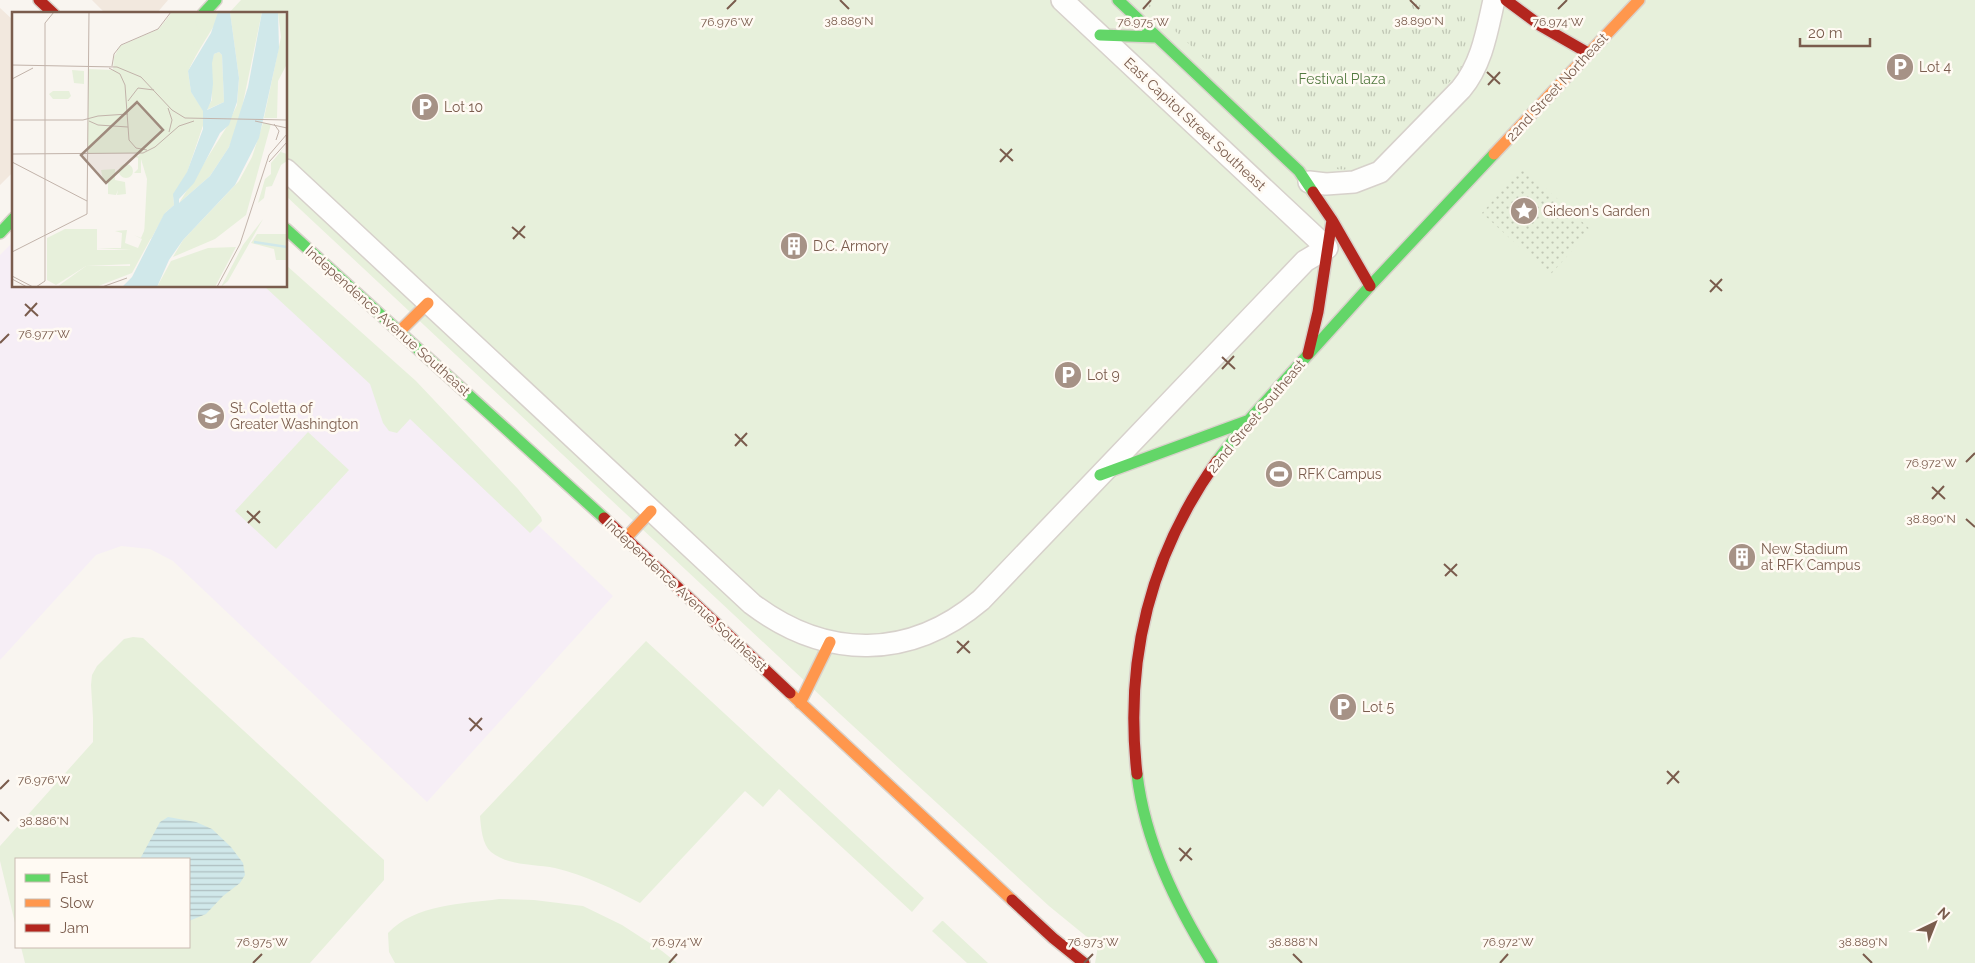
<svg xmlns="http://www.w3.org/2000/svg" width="1975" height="963" viewBox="0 0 1975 963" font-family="Raleway,sans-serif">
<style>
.residential{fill:#f2e8de}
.education{fill:#f6eef6}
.grass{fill:#e7f0db}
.park{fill:url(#park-tufts)}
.garden{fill:url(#garden-dots)}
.water{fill:url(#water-rules)}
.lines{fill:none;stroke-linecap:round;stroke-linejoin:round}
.street-casing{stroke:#d7d1cb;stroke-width:24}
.fast-casing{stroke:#d9d2cb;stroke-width:14}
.slow-casing{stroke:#d9d2cb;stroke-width:14}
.jam-casing{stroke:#d9d2cb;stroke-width:14}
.street{stroke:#fefefd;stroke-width:21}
.fast{stroke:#63d668;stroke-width:11}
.slow{stroke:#ff974d;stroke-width:11}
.jam{stroke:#b3261e;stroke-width:11}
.ticks{fill:none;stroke:#7a5c4d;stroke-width:2}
.labels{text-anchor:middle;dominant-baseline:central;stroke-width:5;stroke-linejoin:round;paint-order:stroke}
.poi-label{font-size:14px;fill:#7a5c4d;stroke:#fffaf3;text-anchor:start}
.park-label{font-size:14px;fill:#537a41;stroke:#fffaf3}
.street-label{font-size:14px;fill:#7a5c4d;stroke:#fffaf3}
.inset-river{fill:none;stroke:#d0e8ea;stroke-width:2.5}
.inset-road{fill:none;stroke:#c2b3aa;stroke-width:1}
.view{fill:#9f8a7d;fill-opacity:0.15;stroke:#9f8a7d;stroke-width:2.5}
.inset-edge{fill:none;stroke:#7a5c4d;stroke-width:2.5}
.ticks-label{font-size:12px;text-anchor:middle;fill:#7a5c4d;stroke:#fffaf3;stroke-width:5;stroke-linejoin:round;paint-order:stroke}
</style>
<defs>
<pattern id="park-tufts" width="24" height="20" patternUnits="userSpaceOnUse" patternTransform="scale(1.25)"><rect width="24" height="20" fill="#e7f0db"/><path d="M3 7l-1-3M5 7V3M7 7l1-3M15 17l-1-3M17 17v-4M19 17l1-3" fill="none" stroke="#c0c6b4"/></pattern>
<pattern id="garden-dots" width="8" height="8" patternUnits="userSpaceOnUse" patternTransform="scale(1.25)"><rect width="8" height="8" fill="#e7f0db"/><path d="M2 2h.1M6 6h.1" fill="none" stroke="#c0c6b4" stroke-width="1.8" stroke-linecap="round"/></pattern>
<pattern id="water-rules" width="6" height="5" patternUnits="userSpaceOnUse" patternTransform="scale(1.25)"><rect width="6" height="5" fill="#d0e8ea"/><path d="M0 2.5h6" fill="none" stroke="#aebfc0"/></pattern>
</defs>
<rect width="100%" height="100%" fill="#f9f5f0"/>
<!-- residential -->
<path class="residential" d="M92,0h76l-12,14h-50z
M0,8l14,13v150l-14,14z"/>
<!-- education -->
<path class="education" d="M14,241v45h271l328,310 -186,206 -254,-241 -23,-12 -29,-3 -25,9 -96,105v-405z"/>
<!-- grass -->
<path class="grass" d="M241,0h1734v963h-880l3,-17 -49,-40 -209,-192 -554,-518v-182h-58z
M286,265l130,116 102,108 23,28 1,4 -12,12 -120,-114 -13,14 -8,-2 -6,-8 -13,-39 -106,-98h22z
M308,432l41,38 -73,79 -41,-38z
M133,637l10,1 241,222v20l-74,83h-285l-4,-16h168v-88h-173v68l-16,-66v-15l93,-104v-24l-2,-33 1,-10 5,-9 27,-27z
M646,641l278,257 -12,14 -133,-123 -16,18 -18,-16 -105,112c-27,-14 -55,-28 -85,-35 -20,-4 -47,-2 -64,-16 -9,-8 -10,-24 -11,-36z
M499,899l35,1 49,6 39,19 40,26 15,12h-282l-6,-11 -1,-19c27,-29 75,-29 111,-34z
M942,921h1l45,42h-21l-35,-32z"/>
<!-- park -->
<path class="park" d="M1142,0h312c19,24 20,44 6,71 -17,17 -33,35 -50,52 -33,34 -59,68 -106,29z"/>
<!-- garden -->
<path class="garden" d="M1523,167l68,63 -41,45 -68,-62z"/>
<!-- water -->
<path class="water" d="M168,817l28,5 16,7 19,18 12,16 2,12 -5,8 -17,13 -17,18 -17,7v-62h-49l20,-37z"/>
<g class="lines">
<defs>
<path id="street" d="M286,170l466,434c74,56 158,56 229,-4l324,-339 22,-13 -265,-248
M1309,182l17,2 28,-2 26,-10 81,-83c21,-25 26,-58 33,-89"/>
<path id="fast" d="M1118,0l181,171 14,21
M203,14l13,-14
M1100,35l56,2
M286,229l318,289
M0,233l14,-15
M1217,461l32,-41 121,-134 124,-132
M1100,475l147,-54
M1137,774c8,68 39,131 75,189"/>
<path id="slow" d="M1494,154l145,-154
M400,331l28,-28
M625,539l26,-28
M790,693l222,207
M800,703l30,-61"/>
<path id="jam" d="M39,0l15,14
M1506,0l35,26 47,27
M1313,192l19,28 38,66
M1308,354l10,-42 14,-92
M604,518l186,175
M1137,774c-13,-115 13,-219 80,-313
M1012,900l41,38 31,25"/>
</defs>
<!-- street casing -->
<use href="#street" class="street-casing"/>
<!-- fast casing -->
<use href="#fast" class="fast-casing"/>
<!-- slow casing -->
<use href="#slow" class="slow-casing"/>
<!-- jam casing -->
<use href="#jam" class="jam-casing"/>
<!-- street -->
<use href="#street" class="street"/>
<!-- fast -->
<use href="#fast" class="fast"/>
<!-- slow -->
<use href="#slow" class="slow"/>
<!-- jam -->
<use href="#jam" class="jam"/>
</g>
<!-- ticks -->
<path class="ticks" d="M840,0l9,9M1410,0l9,9M727,9l9,-9M1143,9l8,-9M1558,9l9,-9M1487,72l13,12M1488,85l12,-13M1000,149l13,12M1000,162l12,-13M512,227l13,11M513,239l12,-13M1710,280l12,11M1710,292l12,-13M25,304l13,12M25,316l12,-13M0,343l9,-9M1222,357l13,12M1222,369l12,-13M735,434l12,12M735,446l12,-13M1966,462l9,-9M1932,487l13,12M1932,499l12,-13M247,511l13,12M1966,519l9,8M248,523l12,-12M1444,564l13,12M1445,576l12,-12M957,641l13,12M957,653l12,-12M469,718l13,12M470,731l12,-13M1667,771l12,12M1667,784l12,-13M0,789l9,-9M0,812l9,9M1179,848l13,12M1180,861l11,-13M1293,954l9,9M1863,954l9,9M253,963l9,-9M669,963l8,-9M1084,963l9,-9M1500,963l8,-9"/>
<!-- icons -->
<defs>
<symbol id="parking-disc" viewBox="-11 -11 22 22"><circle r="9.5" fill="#a69286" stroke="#fffaf3"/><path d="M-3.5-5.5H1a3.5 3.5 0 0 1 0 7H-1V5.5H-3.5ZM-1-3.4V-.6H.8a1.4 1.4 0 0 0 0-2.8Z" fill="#fff"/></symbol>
<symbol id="sight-disc" viewBox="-11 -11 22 22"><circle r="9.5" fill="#a69286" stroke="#fffaf3"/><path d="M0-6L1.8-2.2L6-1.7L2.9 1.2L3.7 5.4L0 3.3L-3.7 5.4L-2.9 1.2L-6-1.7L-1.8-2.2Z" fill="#fff"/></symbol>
<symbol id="building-disc" viewBox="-11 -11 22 22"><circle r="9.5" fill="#a69286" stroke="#fffaf3"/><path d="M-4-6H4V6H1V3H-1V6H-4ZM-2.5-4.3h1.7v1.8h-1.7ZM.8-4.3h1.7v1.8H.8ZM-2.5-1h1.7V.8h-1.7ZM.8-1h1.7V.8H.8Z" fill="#fff"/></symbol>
<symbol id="school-disc" viewBox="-11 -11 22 22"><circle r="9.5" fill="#a69286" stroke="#fffaf3"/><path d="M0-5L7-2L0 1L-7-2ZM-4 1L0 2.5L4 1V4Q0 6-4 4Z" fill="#fff"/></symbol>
<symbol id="stadium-disc" viewBox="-11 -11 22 22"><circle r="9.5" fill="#a69286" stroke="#fffaf3"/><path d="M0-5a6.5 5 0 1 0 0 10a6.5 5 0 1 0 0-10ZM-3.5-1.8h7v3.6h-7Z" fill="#fff"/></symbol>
</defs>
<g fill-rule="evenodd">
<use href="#parking-disc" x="1884" y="51" width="32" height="32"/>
<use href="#parking-disc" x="409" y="91" width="32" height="32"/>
<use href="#sight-disc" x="1508" y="195" width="32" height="32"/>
<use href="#building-disc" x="778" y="230" width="32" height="32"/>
<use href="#parking-disc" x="1052" y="359" width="32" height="32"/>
<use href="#school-disc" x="195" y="400" width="32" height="32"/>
<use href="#stadium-disc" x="1263" y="458" width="32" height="32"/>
<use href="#building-disc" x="1726" y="541" width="32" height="32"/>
<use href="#parking-disc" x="1327" y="691" width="32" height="32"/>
</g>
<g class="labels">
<!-- poi labels -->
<g class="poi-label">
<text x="1919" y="67">Lot 4</text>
<text x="444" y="107">Lot 10</text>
<text x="1543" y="211">Gideon's Garden</text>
<text x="813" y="246">D.C. Armory</text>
<text x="1087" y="375">Lot 9</text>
<text x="230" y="408">St. Coletta of<tspan x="230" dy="16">Greater Washington</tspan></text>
<text x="1298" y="474">RFK Campus</text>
<text x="1761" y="549">New Stadium<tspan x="1761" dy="16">at RFK Campus</tspan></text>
<text x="1362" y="707">Lot 5</text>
</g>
<!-- park labels -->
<g class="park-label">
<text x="1342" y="79">Festival Plaza</text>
</g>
<!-- street labels -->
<g class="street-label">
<text transform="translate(1557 87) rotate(-47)">22nd Street Northeast</text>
<text transform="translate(1195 124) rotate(43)">East Capitol Street Southeast</text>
<text transform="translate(388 321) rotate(42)">Independence Avenue Southeast</text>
<text transform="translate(1256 416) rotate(-50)">22nd Street Southeast</text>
<text transform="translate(686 595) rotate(43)">Independence Avenue Southeast</text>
</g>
</g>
<!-- overview -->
<g transform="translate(12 12)">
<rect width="275" height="275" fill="#f9f5f0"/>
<path d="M160,0h46l-30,59 3,21 13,30 -17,50 -36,67 -7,-3 3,-57 -6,-20v14h-7l4,-4v-11l-6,-2h7l-1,-3h-50v-84l25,1 1,-13 6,-11 39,-17zM60,58l12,1v13l-10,-1zM107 159a7 7 0 1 1 14 0a7 7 0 1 1-14 0ZM103,157v11l10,2 1,12 -9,1 1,-5 -2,5 -8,-1v-11l-5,-3 -2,-10z" fill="#e7f0db"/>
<path d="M199,0h7l-3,12 -25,41 -3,11 4,16 12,18 1,12 -17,50 -14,22 1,11 -10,9 -32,59 -36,14h-39l29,-21h44l1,-16 -34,-2h24l1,-15 -7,-2 12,-1 -2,13 13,5 4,-9 -8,-4 7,3 6,-14 3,7 4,-4 47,-102v-9l-17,-23 -4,-19 24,-56zM275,132l-6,8 6,2v7l-6,4 -9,21 -6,1 -2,11 -6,5 7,-24 6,-5v-11zM251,207l-35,62 -7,6 22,-42z" fill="#e7f0db"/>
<path d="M53,217h32v21h35v14l-46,2 -30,19 -9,-5v-42z" fill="#e7f0db"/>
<path d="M218,0h32l-23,110 -10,25 -19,29 -31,27 47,-75 11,-23 2,-27zM266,1l9,1v50l-9,17 -1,37h-13l17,-81zM183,9l4,10 -19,47 8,24 10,11 -4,2 -18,-8 -31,-36zM207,40l3,3 2,47 -18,8 6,-10 -1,-37 3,-9zM41,79h16l2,5 -3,3h-15l-4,-5zM110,104l1,8h-22l-6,-4zM251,111l8,1 -25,91 -31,24 -42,18 10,-17 56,-59 13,-24zM245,222h30v26h-11l-2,-11 -23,-6zM224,235l-21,40h-58l14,-26 37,-13z" fill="#e7f0db"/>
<path d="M206,0h12l9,66 -2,24 -8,23 -9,8 -26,50 -15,16v4l31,-27 19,-29 19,-60 14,-75h16l1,36 -20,90 -24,47 -52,55 -14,20 -12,27h-35l10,-10 32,-63 10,-9 -1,-11 14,-22 16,-43v-18l-12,-19 -3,-21 23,-38zM207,40l3,3 2,47 -17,8 4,-9 2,-17 -1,-21 2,-9z" fill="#d0e8ea" fill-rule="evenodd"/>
<path class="inset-river" d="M242,230l33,5"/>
<path class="inset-road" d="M0,53l105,2 24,10 31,33 13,8 102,2M100,54l2,-12 7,-9 37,-16 13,-17M97,56l11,6 5,11 4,55 7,8 11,2M0,67l21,-11M116,89l10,-13 16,2M156,96l4,12 -3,12M0,108h71l15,-4 30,-2M77,109l9,4 30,2M243,109l32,7M262,112l5,7 -3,9M0,142l131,-1 12,-6 24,-21 15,-5M0,150l75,39M257,150l18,-20M33,223v-212l9,-11M0,240l75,-38 2,-202M0,264l21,11M0,267l15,8M24,275l9,-6v-46M90,275l25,-9M205,275l23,-43 29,-89 18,-21"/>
<path class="view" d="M125,90l26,28 -57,53 -25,-28z"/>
<rect width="275" height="275" class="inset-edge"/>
</g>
<g class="ticks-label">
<text x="849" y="25">38.889°N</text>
<text x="1419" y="25">38.890°N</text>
<text x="727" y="26">76.976°W</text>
<text x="1143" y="26">76.975°W</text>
<text x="1558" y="26">76.974°W</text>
<text x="44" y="338">76.977°W</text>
<text x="1931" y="467">76.972°W</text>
<text x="1931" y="523">38.890°N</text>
<text x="44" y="784">76.976°W</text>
<text x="44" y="825">38.886°N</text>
<text x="262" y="946">76.975°W</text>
<text x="677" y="946">76.974°W</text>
<text x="1093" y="946">76.973°W</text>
<text x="1508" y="946">76.972°W</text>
<text x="1293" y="946">38.888°N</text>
<text x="1863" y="946">38.889°N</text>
</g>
<!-- legend -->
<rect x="15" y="858" width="175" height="90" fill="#fffaf3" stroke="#cabbb1"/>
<rect x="25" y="874" width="25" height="8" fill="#63d668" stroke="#cabbb1"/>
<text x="60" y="883" font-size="15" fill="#7a5c4d">Fast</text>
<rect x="25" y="899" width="25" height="8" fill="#ff974d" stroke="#cabbb1"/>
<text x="60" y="908" font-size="15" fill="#7a5c4d">Slow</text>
<rect x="25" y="924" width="25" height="8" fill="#b3261e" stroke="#cabbb1"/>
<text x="60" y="933" font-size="15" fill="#7a5c4d">Jam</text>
<!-- north arrow -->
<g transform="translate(1935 923) rotate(43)" stroke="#fffaf3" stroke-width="4" paint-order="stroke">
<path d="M0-4L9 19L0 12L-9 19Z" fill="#7a5c4d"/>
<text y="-8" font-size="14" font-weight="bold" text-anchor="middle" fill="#7a5c4d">N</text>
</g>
<!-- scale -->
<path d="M1800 38v8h70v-8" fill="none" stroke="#7a5c4d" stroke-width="2.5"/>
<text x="1808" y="38" font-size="15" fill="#7a5c4d" stroke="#fffaf3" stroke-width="4" paint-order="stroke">20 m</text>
</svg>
